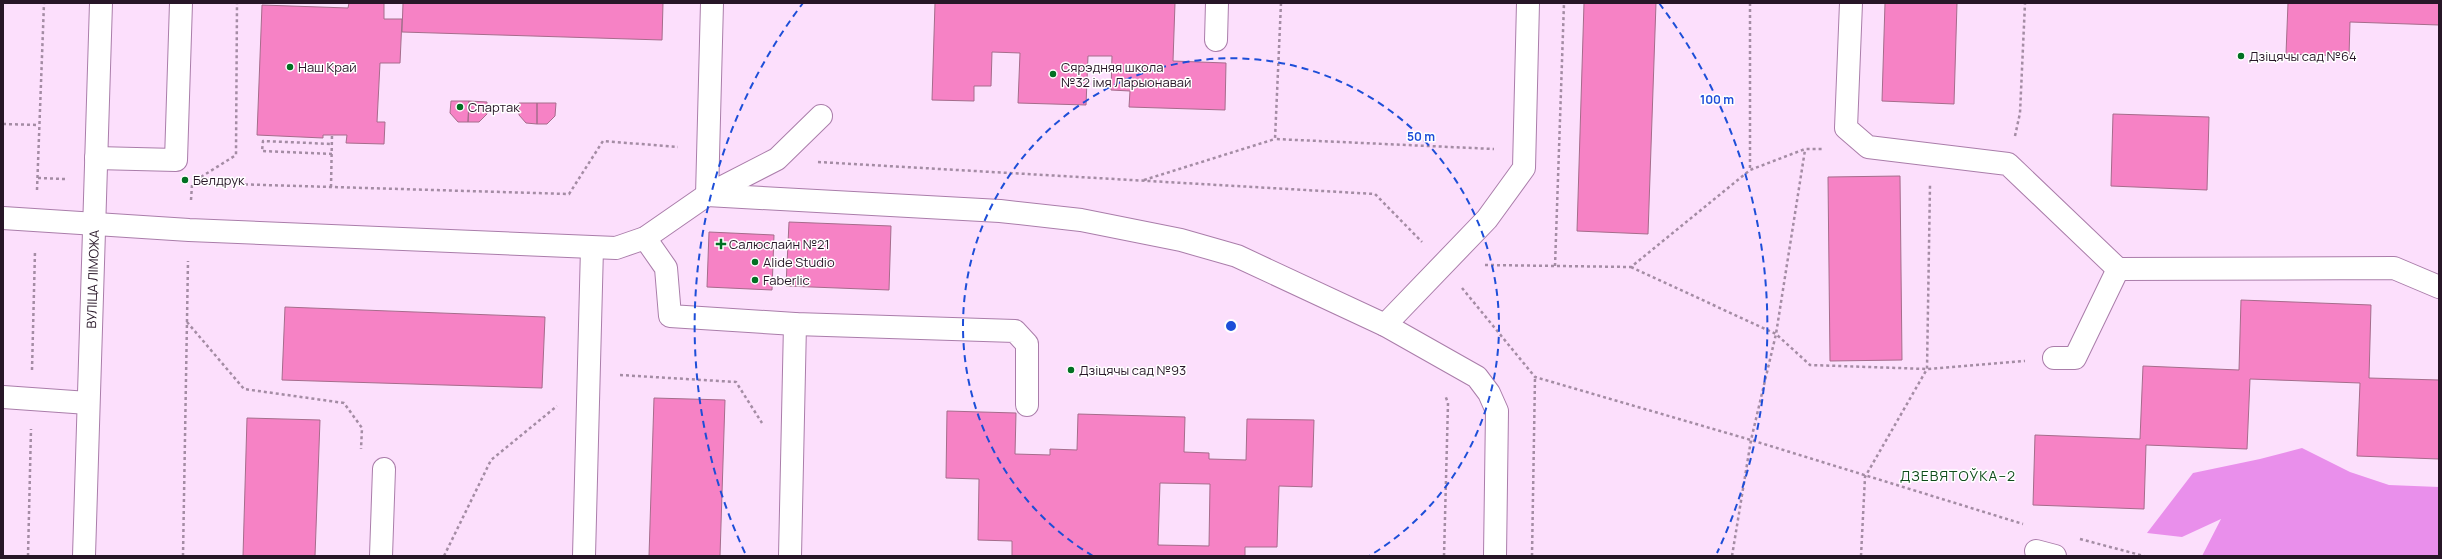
<svg xmlns="http://www.w3.org/2000/svg" width="2442" height="559" viewBox="0 0 2442 559" font-family="Manrope,sans-serif">
<style>
.forest{fill:#e98feb}
.building{fill:#f682c5;stroke:#a66c8c;fill-rule:evenodd}
.lines{fill:none;stroke-linecap:round;stroke-linejoin:round}
.minor-casing{stroke:#aa7daa;stroke-width:24}
.path{stroke:#a48ca4;stroke-width:2.5;stroke-dasharray:3 3;stroke-linecap:butt}
.minor{stroke:#fff;stroke-width:22}
.ring{fill:none;stroke:#1d4ed8;stroke-width:2;stroke-dasharray:7 5}
.poi-dot{fill:#017022;stroke:#fff;stroke-width:1.5}
.labels{text-anchor:middle;dominant-baseline:central;stroke-width:3;stroke-linejoin:round;paint-order:stroke}
.poi-label{font-size:13px;fill:#271627;stroke:#fff;text-anchor:start}
.street-label{font-size:13px;fill:#271627;stroke:#fff}
.neighbourhood-label{font-size:14px;letter-spacing:1px;fill:#0f4c1b;stroke:#fff}
.centre{fill:#1d4ed8;stroke:#fff;stroke-width:2}
.ring-label{font-size:12px;text-anchor:middle;font-weight:bold;fill:#1d4ed8;stroke:#fff;stroke-width:3;stroke-linejoin:round;paint-order:stroke}
</style>
<rect width="100%" height="100%" fill="#fcdffc"/>
<!-- forest -->
<path class="forest" d="M2302,448l48,24 39,13 50,2v69h-237l19,-37 -39,18 -35,-4 46,-60 67,-14z"/>
<!-- building -->
<path class="building" d="M349,3h35v16h18l-2,44h-20l-3,59h8l-1,22 -38,-1 1,-8h-24v3l-66,-3 5,-130 86,3z
M403,3h260l-1,37 -260,-8z
M935,3h240l-2,58 53,2 -1,47 -96,-3 1,-16 -19,-1 1,-34h-24l-2,49 -68,-2 2,-50 -28,-1 -1,34h-17v15l-42,-1z
M1584,3h72l-8,231 -71,-3z
M1885,3h72l-3,101 -72,-3z
M2288,3h151v22l-89,-3 -1,34 -63,-2z
M451,101h18l-1,21h-10l-8,-9z
M469,101l18,1v12l-8,8h-11z
M519,103h18v21l-11,-1 -7,-8z
M537,103h19l-1,13 -8,8h-10z
M2113,114l96,3 -2,73 -96,-4z
M1900,176l2,184 -72,1 -2,-184z
M789,222l102,4 -2,64 -103,-4z
M709,232l65,3 -2,55 -65,-3z
M2241,300l130,5 -2,73 70,2v79l-82,-3 3,-73 -110,-4 -3,70 -101,-4 -2,64 -111,-4 2,-70 105,4 3,-73 96,4z
M285,307l260,10 -3,71 -260,-8z
M654,398l71,2 -5,156h-71z
M947,411l69,2 -1,41 35,1v-6l27,1 1,-36 107,3 -1,35 25,1v6l37,1 1,-41 67,1 -2,67 -33,-1 -2,61h-32v9h-233v-15l-34,-1 1,-61 -33,-1zM1160,483l50,1 -1,62 -51,-1z
M247,418l73,2 -5,136h-72z"/>
<g class="lines">
<defs>
<g id="minor">
<path d="M712,3l-5,192 70,-36 44,-43"/>
<path d="M1851,3l-5,125 22,19 140,17 110,105 276,-1 45,19"/>
<path d="M1216,40l1,-37"/>
<path d="M96,158l80,2 5,-157"/>
<path d="M3,218l186,12 427,18 29,-10 62,-43 293,16 81,9 100,20 56,16 148,69 92,52 12,16 8,18 -2,145"/>
<path d="M645,238l21,30 4,48 125,8 220,7 12,13v61"/>
<path d="M1385,325l102,-106 37,-51 4,-165"/>
<path d="M2054,358h21l43,-89"/>
<path d="M3,397l85,6"/>
<path d="M2036,551l19,5"/>
<path id="s1" d="M84,556l17,-553"/>
<path d="M381,556l3,-87"/>
<path d="M584,556l8,-308"/>
<path d="M790,556l5,-232"/>
</g>
</defs>
<!-- minor casing -->
<use href="#minor" class="minor-casing"/>
<!-- path -->
<path class="path" d="M1281,3l-6,136 219,10
M1750,3v167
M3,124l36,1
M2015,136l5,-23 5,-110
M332,154l-70,-3 1,-10 69,3
M818,162l557,32 47,48
M201,177l35,-22 1,-152
M38,178l27,1
M1144,180l131,-41
M197,183l372,11 34,-53 75,6
M331,187l1,-52
M37,190l7,-187
M191,200l1,-15
M1485,265l146,2 119,-97 55,-21h19
M1555,266l9,-263
M1631,267l145,67 34,31 117,4 98,-8
M1462,288l73,89 216,63 272,84
M187,322l57,67 100,14 18,25 -1,21
M32,370l3,-119
M620,375l116,7 26,41
M2080,539l64,17
M28,556l3,-127
M183,556l5,-295
M444,556l47,-96 66,-54
M1444,556l4,-153 -3,-8
M1532,556l3,-179
M1732,556l19,-116 25,-106 29,-184
M1861,556l4,-79 62,-108 3,-184"/>
<!-- minor -->
<use href="#minor" class="minor"/>
</g>
<!-- distance rings -->
<g class="ring">
<path d="M1093 556A268 268 0 1 1 1369 556"/>
<path d="M745 553A536 536 0 0 1 803 3M1659 3A536 536 0 0 1 1717 553"/>
</g>
<!-- markers -->
<g class="poi-dot">
<circle cx="2241" cy="56" r="4"/>
<circle cx="290" cy="67" r="4"/>
<circle cx="1053" cy="74" r="4"/>
<circle cx="460" cy="107" r="4"/>
<circle cx="185" cy="180" r="4"/>
<path d="M719 238h4v4h4v4h-4v4h-4v-4h-4v-4h4z"/>
<circle cx="755" cy="262" r="4"/>
<circle cx="755" cy="280" r="4"/>
<circle cx="1071" cy="370" r="4"/>
</g>
<g class="labels">
<!-- poi labels -->
<g class="poi-label">
<text x="2249" y="56">Дзіцячы сад №64</text>
<text x="298" y="67">Наш Край</text>
<text x="1061" y="67">Сярэдняя школа<tspan x="1061" dy="15">№32 імя Ларыонавай</tspan></text>
<text x="468" y="107">Спартак</text>
<text x="193" y="180">Белдрук</text>
<text x="729" y="244">Салюслайн №21</text>
<text x="763" y="262">Alide Studio</text>
<text x="763" y="280">Faberlic</text>
<text x="1079" y="370">Дзіцячы сад №93</text>
</g>
<!-- street labels -->
<g class="street-label">
<text stroke="none"><textPath href="#s1" startOffset="277">ВУЛІЦА ЛІМОЖА</textPath></text>
</g>
<!-- neighbourhood labels -->
<g class="neighbourhood-label">
<text x="1958" y="475">ДЗЕВЯТОЎКА–2</text>
</g>
</g>
<circle cx="1231" cy="326" r="6" class="centre"/>
<g class="ring-label">
<text x="1717" y="104">100 m</text>
<text x="1421" y="141">50 m</text>
</g>
<!-- border -->
<rect width="2442" height="559" fill="none" stroke="#271627" stroke-width="8"/>
</svg>
